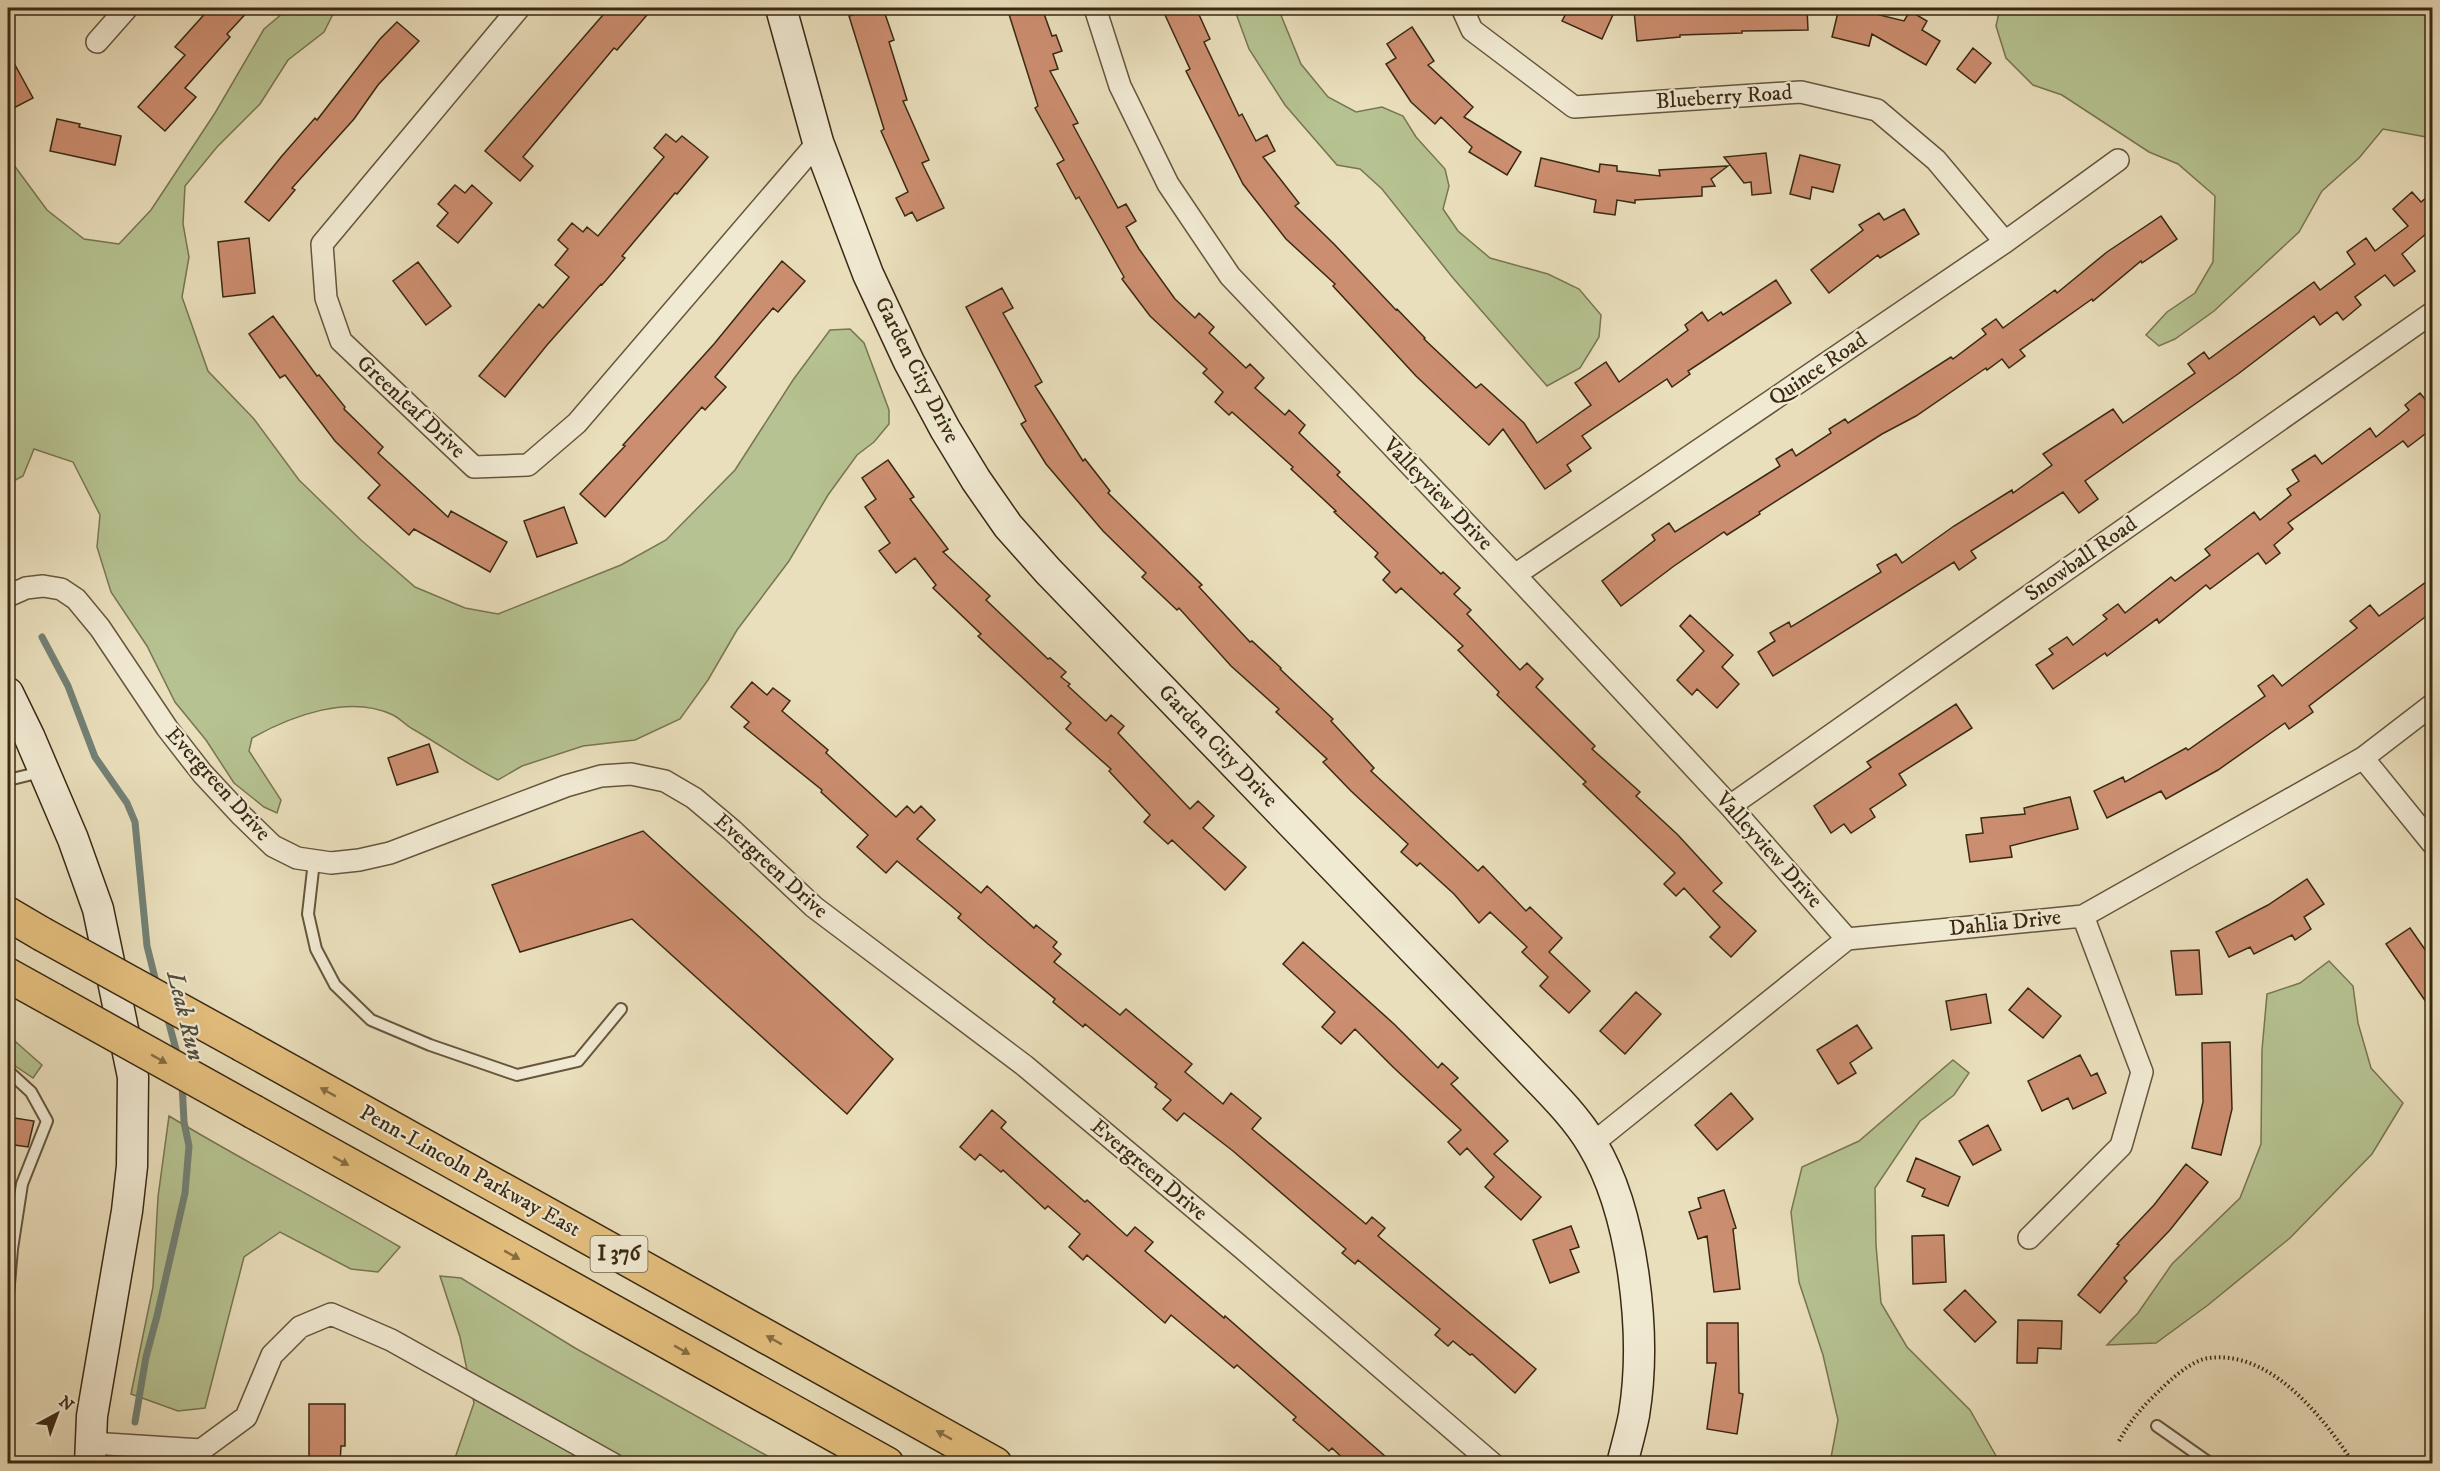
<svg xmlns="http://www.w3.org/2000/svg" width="2440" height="1471" viewBox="0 0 2440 1471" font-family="'IM FELL DW Pica',serif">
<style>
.green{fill:#b6c291;stroke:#787652;stroke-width:1.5}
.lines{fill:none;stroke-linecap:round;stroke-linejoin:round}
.stream{stroke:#738175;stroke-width:7}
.building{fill:#cc8e70;stroke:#3a2913;stroke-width:1.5}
.lane-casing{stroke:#66563d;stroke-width:14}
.street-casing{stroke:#66563d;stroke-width:24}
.secondary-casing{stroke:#3a2913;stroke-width:33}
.highway-casing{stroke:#3a2913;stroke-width:36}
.path{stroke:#3a2913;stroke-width:4;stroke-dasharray:1.5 3;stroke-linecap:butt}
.lane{stroke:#f1ead3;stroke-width:10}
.street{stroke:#f1ead3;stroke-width:21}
.secondary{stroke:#f1ead3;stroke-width:30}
.highway{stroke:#e5c07e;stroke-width:33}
.highway-bridge-casing{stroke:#3a2913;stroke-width:36;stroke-linecap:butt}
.highway-bridge{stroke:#e5c07e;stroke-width:33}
.oneway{fill:#876d43}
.labels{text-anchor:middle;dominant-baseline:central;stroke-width:4.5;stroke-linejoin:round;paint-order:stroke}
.shield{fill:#f1ead3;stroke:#71634d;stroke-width:1.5}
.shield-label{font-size:21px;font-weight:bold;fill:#3a2913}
.street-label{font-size:22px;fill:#3a2913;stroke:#f1ead3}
.water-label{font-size:24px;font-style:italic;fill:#524e3c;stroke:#f1ead3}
</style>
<rect width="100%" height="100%" fill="#eadfbc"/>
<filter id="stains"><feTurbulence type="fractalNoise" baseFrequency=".00333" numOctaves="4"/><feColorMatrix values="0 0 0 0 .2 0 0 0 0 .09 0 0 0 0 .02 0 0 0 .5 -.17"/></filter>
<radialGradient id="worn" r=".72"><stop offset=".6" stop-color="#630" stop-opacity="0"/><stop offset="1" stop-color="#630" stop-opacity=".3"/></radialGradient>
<!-- green -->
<path class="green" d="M289,8h47l-12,24 -36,28 -28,44 -43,43 -32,39 -2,38 6,33 -7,40 26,74 46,48 45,61 62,60 54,47 50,21 33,6 123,-49 45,-25 69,-70 58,-90 37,-50 20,-1 14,14 25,67v14l-15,18 -17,13 -29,40 -39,66 -52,69 -29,50 -28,39 -45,21 -52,6 -61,20 -24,14c-30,-15 -57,-35 -87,-52 -6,-4 -12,-10 -18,-13 -44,-21 -102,1 -141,23l-3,13 32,49 -4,13 -13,-6 -30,-24 -28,-43 -31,-38 -28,-56 -36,-54 -14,-45 3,-32 -27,-53 -39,-13 -11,27 -15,8v-327l39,53 37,29 35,5 32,-34 64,-97 49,-84z
M1234,8h44l23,56 27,33 28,15 26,-5 21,9 13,21 29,32 4,17 -6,23 15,22 32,27 58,16 31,15 22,26 -2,22 -19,31 -33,18 -94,-108 -71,-89 -22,-20 -23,-4 -52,-60 -36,-56z
M2000,8h432v130l-49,-9 -24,29 -37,33 -23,41 -85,79 -39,28 -16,7 -13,-11 21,-23 28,-19 18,-31 2,-66 -37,-32 -29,-12 -87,-57 -29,-10 -27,-27 -10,-32z
M2329,961l24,25 5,37 13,45 32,35 -31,51 -82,84 -82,67 -52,38 -49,2 31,-32 34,-49 68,-66 21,-54 1,-94 5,-56 33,-11z
M8,1035l34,30 -9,13 -25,-17z
M1953,1060l16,13 -15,22 -34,26 -45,67 1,57 5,58 26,44 63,63 30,53h-170l8,-43 -15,-65 -24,-73 -8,-70 11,-45 57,-26z
M169,1116c76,46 155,86 231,131l-22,25 -27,-3 -71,-37 -36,25 -39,151 -27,3 -47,-17 22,-107 5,-90z
M440,1276l21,2 114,70 205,115h-318l-7,-5 19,-55 -14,-66z"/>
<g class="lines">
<!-- stream -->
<path class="stream" d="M42,637l26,49 27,71 32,46 8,19 12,124 10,40
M167,1016l11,41
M135,1422l11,-65 11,-41 28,-123 4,-47 -5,-24 -2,-39
M130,1462v2"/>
</g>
<!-- building -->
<path class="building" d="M210,8h41l-24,26 3,3 -45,51 11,9 -31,34 -27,-24 47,-52 -10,-8z
M609,8h44l-36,42 -3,-2 -91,109 10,9 -13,15 -35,-30z
M877,8h6l11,32 -5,2 18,58 -4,1 26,59 -7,3 22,45 -27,13 -5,-9 -7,4 -9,-18 12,-6 -27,-61 3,-2 -35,-113z
M1007,8h35l10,28 4,-1 6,16 -9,3 5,15 -8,2 28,52 -5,2 45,83 8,-4 10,17 -10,6 13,22 36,50 20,19 4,-5 15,14 -5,6 37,35 4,-4 14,14 -9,10 30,27 4,-5 16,15 -6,8 41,39 -3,3 104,99 2,-2 17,16 -6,6 17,16 -4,4 53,56 7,-7 16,16 -7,8 59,59 -3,3 48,43 -4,4 42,39 44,48 -9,8 43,40 -25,26 -21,-20 10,-10 -36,-39 -8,8 -12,-12 11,-11 -92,-89 3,-2 -89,-87 2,-3 -41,-42 5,-4 -62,-58 -5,5 -13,-13 7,-8 -15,-15 3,-4 -44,-41 2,-1 -45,-42 2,-2 -61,-55 -3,3 -14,-13 8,-10 -20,-19 4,-4 -57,-53 -28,-37 2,-2 -45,-80 -3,2 -19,-35 7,-4 -29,-52 3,-2z
M1183,8h13l14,31 -6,3 35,74 3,-2 14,27 11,-6 8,16 -12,6 36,46 -4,3 39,38 62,66 1,-1 28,29 -1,1 52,49 5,-4 43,39 13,20 54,-38 -16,-22 31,-21 13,20 69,-52 -3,-5 17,-13 6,9 13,-9 2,3 53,-35 15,23 -103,68 2,3 -18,13 -5,-8 -85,57 9,12 -24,17 4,6 -26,18 -42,-60 -14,16 -73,-69 -83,-90 2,-2 -49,-45 -43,-55 -57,-113 4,-2 -25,-54z
M1569,8h47l-14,31 -40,-18z
M1681,8h126l1,22 -66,1v2l-62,2v2l-43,4 -3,-30z
M1839,8h20v2l45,11 6,-10 17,10 -5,9 18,11 -14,24 -54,-31 -3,12 -37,-9z
M397,22l22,19 -41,44 -24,34 -62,69 3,2 -26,31 -24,-19 36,-45 34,-39 2,2 63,-81z
M1412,27l22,34 -6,4 45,42 -9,10 57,35 -14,23 -38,-23 3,-5 -31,-30 -6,7 -24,-22 -25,-38 10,-6 -9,-14z
M1973,48l18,15 -16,20 -18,-14z
M8,52l25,46 -25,13z
M57,119l23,5 -1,3 42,9 -6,29 -65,-14z
M666,134l10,8 6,-6 26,21 -31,37 -2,-1 -53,63 3,2 -23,27 -1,-1 -54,61 -42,52 -26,-21 60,-72 4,4 26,-31 -14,-12 13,-16 -10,-9 14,-17 11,9 4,-5 11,9 66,-79 -10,-9z
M1766,153l5,40 -19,2 -1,-13 -7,1 -20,-26z
M1800,155l40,10 -7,27 -21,-5 -2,12 -20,-5z
M1541,158l58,14 1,-8 17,2v5l43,5 -1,-6 69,-4 -17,13 4,7 -13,1v9l-67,4v3l-18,-3 -2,15 -21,-3 2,-12 -61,-14z
M455,185l10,8 7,-8 20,18 -34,40 -21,-17 11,-13 -10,-9z
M2412,192l9,10 12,-10v36l-31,26 13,17 -21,15 -9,-11 -30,22 6,8 -18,15 -6,-8 -17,13 -6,-9 -76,58 -153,107 13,18 -19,14 -16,-21 -92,59 5,7 -17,12 -5,-8 -181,114 -15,-24 17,-11 -5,-8 19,-11 2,5 90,-55 -4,-7 19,-11 6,9 52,-37 58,-36 1,3 39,-28 -9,-11 70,-45 10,14 72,-50 -7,-9 16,-12 5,7 105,-77 6,8 35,-26 -8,-12 19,-14 9,13 33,-25 -15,-17z
M1904,209l15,25 -39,24 -2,-3 -49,38 -18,-23 52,-40 -4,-5 20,-12 5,7z
M2161,216l16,23 -35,24 -1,-2 -48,40 -1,-2 -72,51 5,6 -16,12 -7,-9 -15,11 -1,-2 -70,48 -34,18 -123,78 1,2 -33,21 -3,-3 -50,34 -53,40 -19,-25 53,-41 -3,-5 17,-12 6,9 105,-66 -4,-7 16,-10 4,7 35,-23 -2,-4 16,-10 3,4 103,-66 2,2 33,-25 -4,-5 14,-10 7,9 52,-38 2,3 50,-41z
M249,238l6,55 -32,4 -5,-55z
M782,261l23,20 -27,31 -5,-4 -58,69 11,10 -21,23 -3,-3 -97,110 -25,-23 45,-48 -2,-1 91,-101z
M418,262l33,44 -25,19 -33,-44z
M1002,288l11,20 -10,5 39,69 -7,4 48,75 2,-2 25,32 -2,2 94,92 -3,2 51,55 2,-1 29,27 -1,1 53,50 -2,2 43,47 -3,3 107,100 5,-5 43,45 4,-4 32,31 -13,14 41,39 -21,22 -29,-27 8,-9 -26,-25 5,-5 -37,-35 -11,11 -25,-29 -34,-31 -3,3 -16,-14 7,-8 -57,-53 -28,-29 4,-3 -51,-47 3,-3 -48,-43 -52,-58 -2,2 -35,-33 4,-4 -43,-42 -57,-67 -25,-40 5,-3 -60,-114z
M273,316l44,60 2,-1 26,32 -1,2 39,38 -5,6 70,64 3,-6 56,31 -17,30 -76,-43 -5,6 -41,-37 12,-13 -45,-44 -50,-66 -5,3 -31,-44z
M2420,393l13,16v19l-25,19 -5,-6 -115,82 5,6 -19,16 6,8 -14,11 -8,-11 -48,36 -4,-4 -47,38 -2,-4 -50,37 -2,-3 -52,36 -17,-24 17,-11 -4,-5 18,-12 6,8 34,-26 -4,-4 15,-11 7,9 46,-36 4,4 35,-26 -5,-6 49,-37 6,8 31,-25 -4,-6 12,-8 -7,-11 23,-15 7,9 48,-36 6,9 33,-27 -4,-5z
M888,460l26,37 -4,2 38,50 -5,3 47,44 -4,4 62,59 2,-1 16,14 -5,5 9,7 -2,2 38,35 5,-6 13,11 -6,7 72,76 8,-8 16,15 -11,12 43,39 -21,23 -53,-50 -4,4 -24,-22 6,-7 -41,-44 2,-2 -45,-40 5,-6 -93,-87 3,-2 -48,-46 3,-3 -21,-27 -19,15 -17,-22 11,-8 -25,-36 11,-8 -14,-21z
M564,507l13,36 -40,14 -13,-36z
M2433,577v34l-124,95 4,6 -24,17 -4,-6 -67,47 -52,29 -5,-8 -54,27 -13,-27 29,-14 2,5 61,-34 2,2 77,-54 -7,-10 15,-11 9,11 75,-58 -7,-7 20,-16 9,11z
M1690,615l43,40 -11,12 17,17 -22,24 -20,-19 -5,6 -15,-15 27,-29 -24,-25z
M752,682l15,13 6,-7 17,13 -8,10 46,39 -2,3 70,64 11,-11 7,7 7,-7 14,14 -18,19 64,54 6,-7 47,42 2,-3 21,17 -4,5 8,7 -7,8 66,53 6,-6 66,55 -7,8 38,32 8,-11 30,25 -9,11 114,95 6,-7 13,11 -7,8 158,133 -21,24 -43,-39 -2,1 -17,-14 -5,5 -13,-11 5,-6 -82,-69 -3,4 -13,-11 4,-4 -113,-98 -49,-38 -7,8 -14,-12 8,-9 -16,-13 2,-3 -72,-60 -2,3 -30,-25 2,-3 -67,-55 -30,-26 3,-4 -64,-53 -11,12 -29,-26 11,-12 -47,-43 1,-2 -78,-63 5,-5 -18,-15z
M1956,704l16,24 -73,46 7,11 -36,24 5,8 -24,16 -7,-9 -13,9 -17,-27 57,-39 -4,-5z
M429,744l9,28 -41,13 -9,-27z
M2070,797l8,32 -68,17 2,11 -42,5 -4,-27 17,-2 -2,-15 44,-4 -1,-6z
M643,831l250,228 -46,55 -215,-195 -112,33 -28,-67z
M2307,879l17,25 -20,13 7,12 -16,11 -3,-5 -38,19 -4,-7 -21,10 -13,-25 52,-27z
M2410,928l23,33v51l-47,-68z
M1303,942l91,82 44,44 4,-5 16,15 -7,6 57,57 -14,13 47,43 -20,23 -36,-33 9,-10 -27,-29 -7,7 -12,-13 13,-12 -67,-62 -39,-39 -14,15 -19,-17 13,-15 -52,-48z
M2199,950l3,44 -26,1 -5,-44z
M2028,988l33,28 -18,22 -34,-28z
M1636,992l25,22 -36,40 -25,-23z
M1986,994l5,29 -40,7 -5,-29z
M1857,1025l15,23 -22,15 6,10 -18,11 -21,-34z
M2230,1042l2,67 -11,46 -29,-7 11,-46 -1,-59z
M2080,1055l11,21 6,-3 9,20 -33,16 -5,-11 -26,13 -14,-30z
M1731,1093l22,26 -36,31 -22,-25z
M992,1110l14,12 -5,6 84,74 2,-2 40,36 8,-9 18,15 -8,9 79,67 1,-2 169,148h-45l-17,-16 -3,3 -36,-31 3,-3 -59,-52 -3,3 -63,-53 -6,8 -78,-68 -4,5 -14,-13 11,-13 -32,-28 -3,3 -42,-39 -2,2 -21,-18 -5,6 -15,-13z
M8,1117l26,4 -6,26 -20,-3z
M1988,1125l13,25 -28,15 -14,-24z
M1916,1158l44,19 -12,29 -26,-10 3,-7 -18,-8z
M2186,1164l22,18 -38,48 -46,48 3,3 -27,32 -22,-18 41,-50 -2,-1 37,-39z
M1724,1190l12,38 -3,1 7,60 -26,3 -7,-56 -9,3 -9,-27 12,-4 -3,-10z
M1571,1226l8,21 -9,3 9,22 -29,11 -17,-43z
M1944,1235l2,47 -33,2 -1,-48z
M1965,1290l31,32 -21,20 -31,-32z
M2018,1320l44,1 -1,28 -23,-1 -1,15h-20z
M1707,1323h31l1,70 4,1 -6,40 -30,-5 9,-66h-9z
M309,1404h36v42h-4l-1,18h-31z"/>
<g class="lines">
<defs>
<path id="lane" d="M8,780l33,-8
M314,861l-6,53 8,35 19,36 36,35 59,25 87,30 61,-14 43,-52
M8,1071l23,21 16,29 -25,63 -10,65 -4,47
M2157,1426l54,38"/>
<path id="street" d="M519,8l-197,236 4,54 15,43 133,126 54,-2 49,-42 241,-281
M1095,8l25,78 48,98 62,92 285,299 215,231 117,133
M1462,8l10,22 102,77 227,-15 76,18 59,50 69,82
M97,42l30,-34
M1515,575l490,-333 113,-82
M8,596l18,-8 17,-2 18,3 15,10 24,29 67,100 35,45 40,43 31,30 24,12 34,5 28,-3 31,-7 176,-67 35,-10 30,-2 34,7 29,17 38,32 82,77 211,159 217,182 251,216
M2363,758l69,85
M1730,806l702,-493
M1592,1144l255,-205 236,-23 280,-158 69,-53
M2029,1238l92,-92 21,-74 -59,-156
M91,1443l110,7 45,-33 26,-62 28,-28 31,-13 60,26 222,124"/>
<path id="secondary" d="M781,8l37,134 50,132 41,88 36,67 31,51 32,46 40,45 470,487c25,27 55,54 74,86 42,69 55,192 42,271 -3,16 -8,33 -12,49
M8,693l21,43 44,103 25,70 35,168 -1,89 -5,45 -35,205 -2,48"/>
<path id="highway" d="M8,914l34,20
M8,975l45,25
M243,1045l752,419
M254,1112l633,352"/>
</defs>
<!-- lane casing -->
<use href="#lane" class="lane-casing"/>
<!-- street casing -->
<use href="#street" class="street-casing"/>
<!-- secondary casing -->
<use href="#secondary" class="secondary-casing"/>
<!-- highway casing -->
<use href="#highway" class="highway-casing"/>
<!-- path -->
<path class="path" d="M2119,1441c11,-20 24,-35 40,-50 12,-12 33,-31 50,-33 62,-8 114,59 145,106"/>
<!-- lane -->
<use href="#lane" class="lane"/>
<!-- street -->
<use href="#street" class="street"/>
<!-- secondary -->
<use href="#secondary" class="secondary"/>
<!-- highway -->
<use href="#highway" class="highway"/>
<defs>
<path id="highway-bridge" d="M42,934l201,111
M53,1000l201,112"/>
</defs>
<!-- highway-bridge casing -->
<use href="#highway-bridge" class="highway-bridge-casing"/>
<!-- highway-bridge -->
<use href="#highway-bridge" class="highway-bridge"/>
</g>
<!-- one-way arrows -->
<defs><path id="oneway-solid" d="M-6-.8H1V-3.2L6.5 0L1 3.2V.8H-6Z" transform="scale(1.5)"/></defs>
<g class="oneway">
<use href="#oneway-solid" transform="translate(159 1059) rotate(29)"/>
<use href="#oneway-solid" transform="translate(328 1092) rotate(-151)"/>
<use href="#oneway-solid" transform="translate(341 1161) rotate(29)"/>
<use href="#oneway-solid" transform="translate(512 1255) rotate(29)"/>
<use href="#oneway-solid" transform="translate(774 1340) rotate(-151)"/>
<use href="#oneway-solid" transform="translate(682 1350) rotate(29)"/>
<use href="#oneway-solid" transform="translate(944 1435) rotate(-151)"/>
</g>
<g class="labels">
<!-- shield labels -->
<rect class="shield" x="590.5" y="1236" width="57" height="36" rx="4.5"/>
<g class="shield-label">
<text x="619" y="1254">I 376</text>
</g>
<!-- street labels -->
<g class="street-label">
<text transform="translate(1724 97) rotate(-4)">Blueberry Road</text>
<text transform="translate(1818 369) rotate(-34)">Quince Road</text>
<text transform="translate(917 370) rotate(63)">Garden City Drive</text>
<text transform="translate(411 407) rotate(43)">Greenleaf Drive</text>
<text transform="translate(1438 494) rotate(46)">Valleyview Drive</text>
<text transform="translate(2081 559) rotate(-35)">Snowball Road</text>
<text transform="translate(1218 746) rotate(46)">Garden City Drive</text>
<text transform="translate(218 784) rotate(48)">Evergreen Drive</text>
<text transform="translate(1769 850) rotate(48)">Valleyview Drive</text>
<text transform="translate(771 866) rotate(42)">Evergreen Drive</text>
<text transform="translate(2005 923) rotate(-6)">Dahlia Drive</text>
<text transform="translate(1149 1170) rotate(40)">Evergreen Drive</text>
<text transform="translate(470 1171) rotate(29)">Penn-Lincoln Parkway East</text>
</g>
<!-- water labels -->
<g class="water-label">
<text transform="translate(185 1016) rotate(76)">Leak Run</text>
</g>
</g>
<!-- margin -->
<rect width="2440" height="1471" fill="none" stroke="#eadfbc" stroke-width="30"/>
<rect x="9" y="9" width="2422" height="1453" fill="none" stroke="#3a2913" stroke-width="3"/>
<rect x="15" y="15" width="2410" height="1441" fill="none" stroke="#3a2913" stroke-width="1.5"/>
<!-- north arrow -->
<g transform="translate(57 1414) rotate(41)" stroke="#f1ead3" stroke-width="4.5" paint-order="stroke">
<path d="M0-4.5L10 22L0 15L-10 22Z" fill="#3a2913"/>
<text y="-9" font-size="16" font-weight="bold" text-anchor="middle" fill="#3a2913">N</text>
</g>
<rect width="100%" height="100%" filter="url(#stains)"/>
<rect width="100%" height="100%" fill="url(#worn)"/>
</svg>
